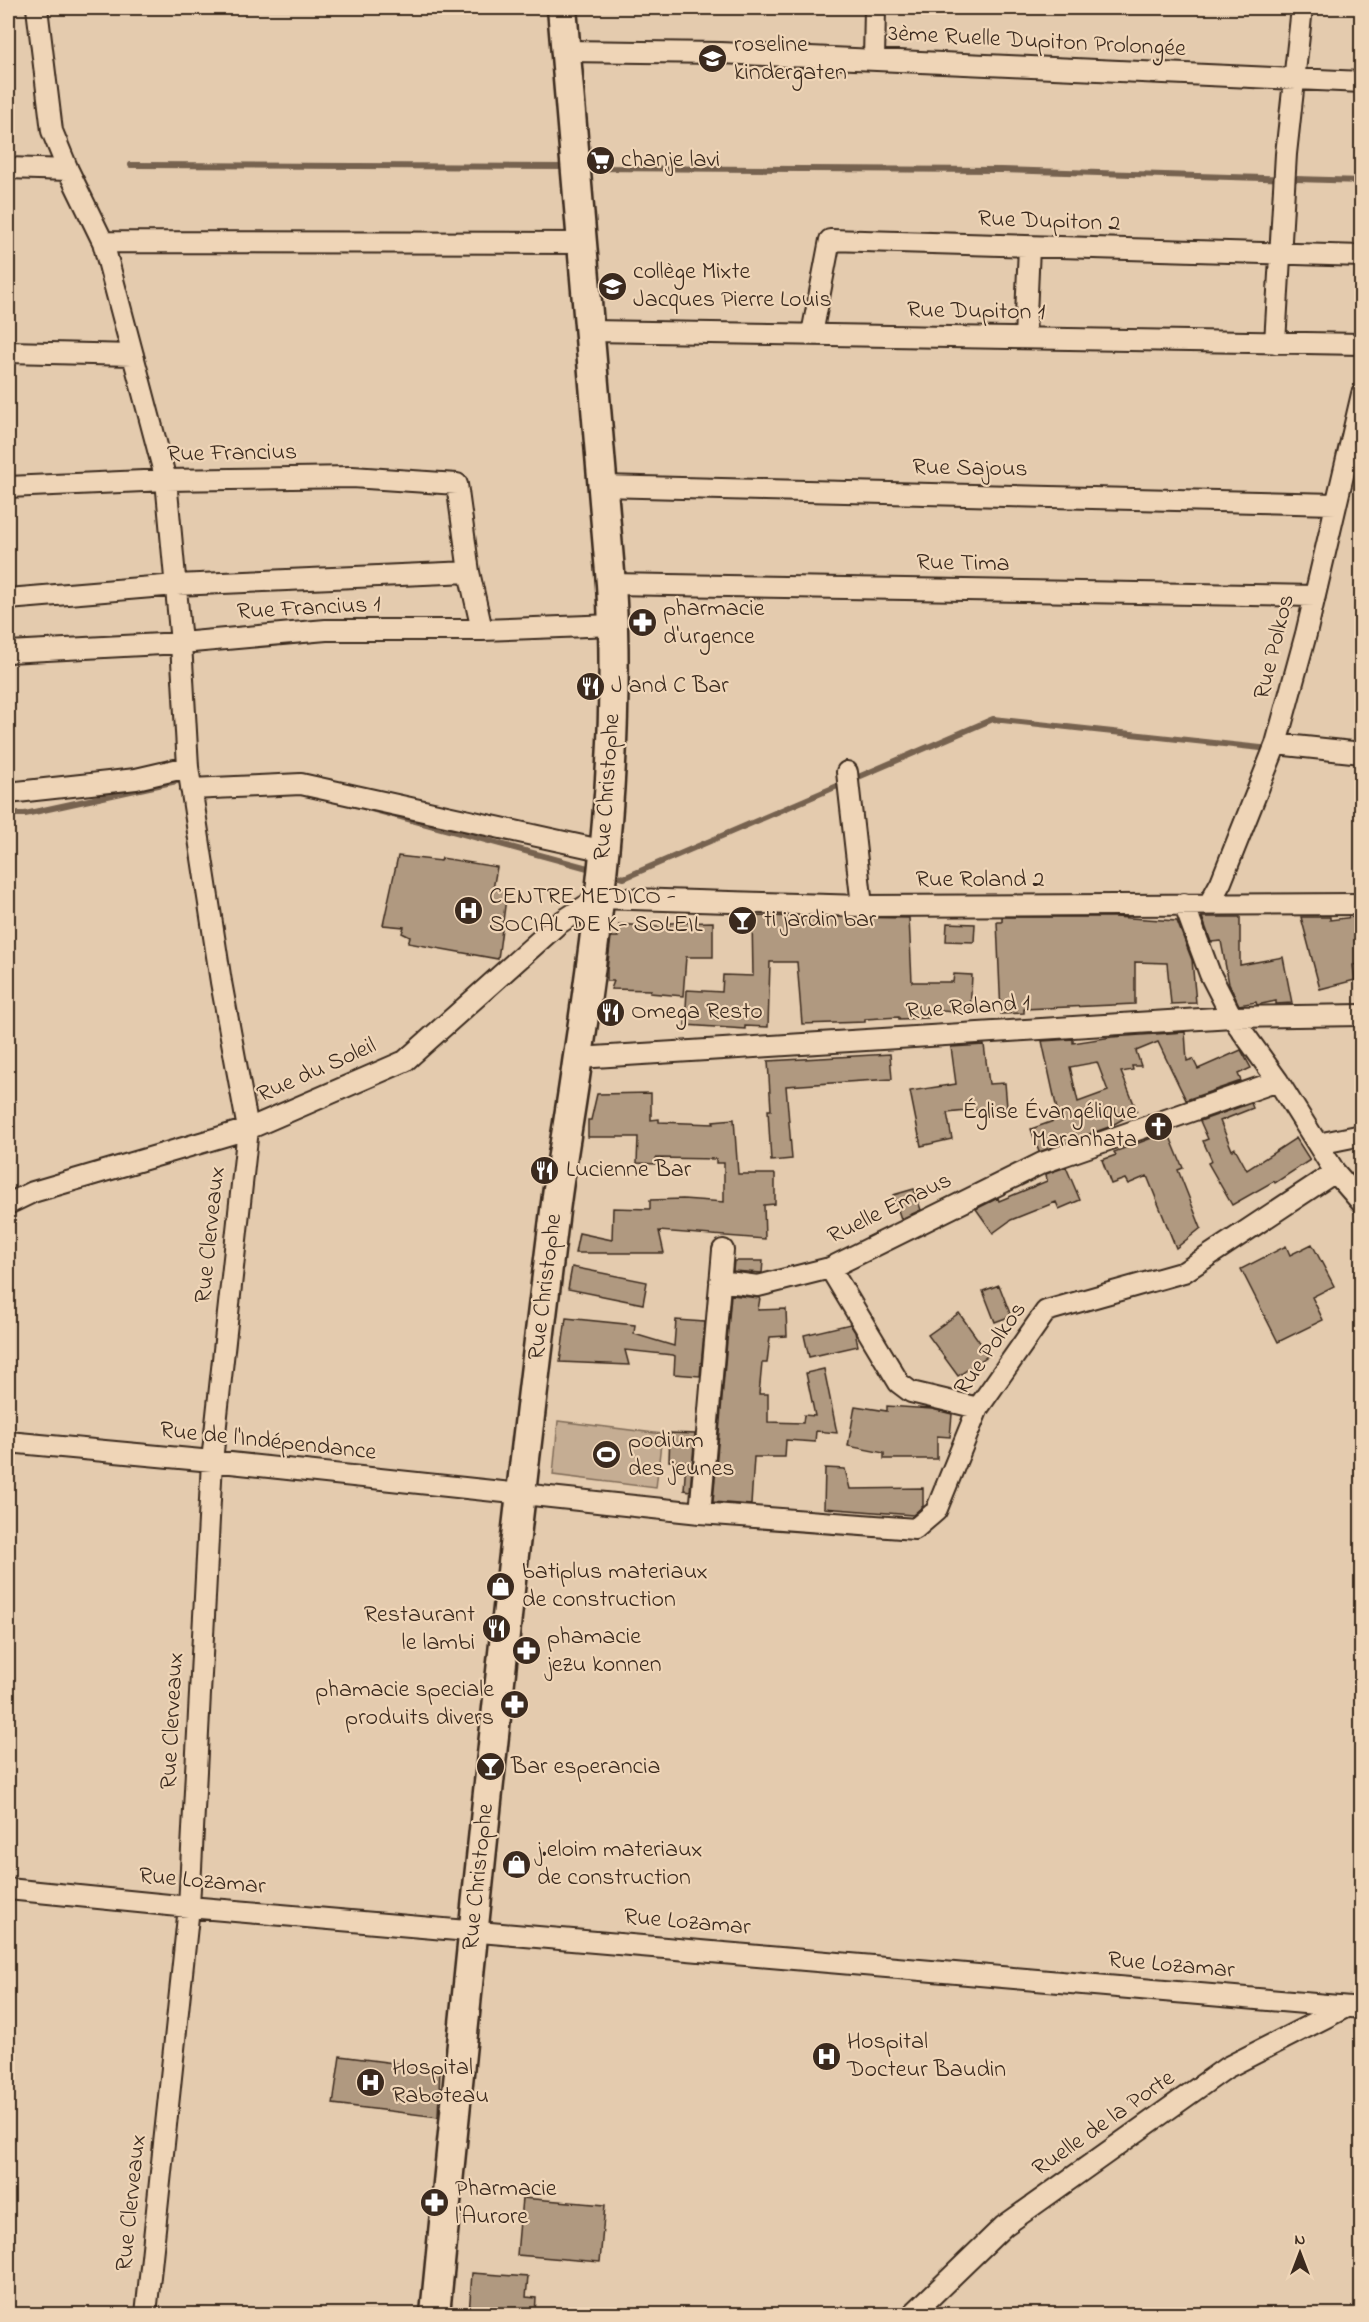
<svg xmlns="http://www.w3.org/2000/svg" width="1369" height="2322" viewBox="0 0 1369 2322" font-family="'Indie Flower',sans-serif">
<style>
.green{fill:#c5ad93;stroke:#806c58;stroke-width:1.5}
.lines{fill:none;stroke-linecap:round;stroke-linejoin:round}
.stream{stroke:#766250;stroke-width:6}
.building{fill:#b09980;stroke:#3b2a1e;stroke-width:1.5;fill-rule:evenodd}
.street-casing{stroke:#3b2a1e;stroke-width:24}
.secondary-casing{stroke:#3b2a1e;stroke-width:33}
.street{stroke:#efd5b7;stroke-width:20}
.secondary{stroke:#efd5b7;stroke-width:28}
.labels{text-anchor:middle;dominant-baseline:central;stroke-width:4.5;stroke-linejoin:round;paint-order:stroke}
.street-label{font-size:24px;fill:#3b2a1e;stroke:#efd5b7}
.poi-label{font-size:24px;fill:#3b2a1e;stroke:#efd5b7;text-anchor:start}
</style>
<rect width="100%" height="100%" fill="#e4cbae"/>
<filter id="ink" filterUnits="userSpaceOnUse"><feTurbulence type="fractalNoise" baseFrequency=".0167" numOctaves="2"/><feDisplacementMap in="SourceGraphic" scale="12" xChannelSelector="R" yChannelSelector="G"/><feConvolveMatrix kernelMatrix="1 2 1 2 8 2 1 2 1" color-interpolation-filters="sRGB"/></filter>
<g filter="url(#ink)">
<!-- green -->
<path class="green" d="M558,1421l104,13 -6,54 -103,-13z"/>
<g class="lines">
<!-- stream -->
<path class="stream" d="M131,165l438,2
M582,168l420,2 360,11
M364,807l231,63
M8,814h17l161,-35
M610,874l14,4 369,-159 277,30"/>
</g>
<!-- building -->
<path class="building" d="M398,856l43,5 1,-3 55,9 -4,22 14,2 -9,68 -90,-16 2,-6 -8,-4 2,-6 -21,-2z
M752,916l157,2 3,64h41l1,-8 18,1 -2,38 -42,-3v8l-29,1v-2l-34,2v3l-63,2 -5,-62h-27l-2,65 -23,-1v3l-60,-4 2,-35 35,2 1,-17 30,1z
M1362,916v47l-9,2 2,15 -35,9 -19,-72h29v3z
M1002,917h112l63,4 15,39 4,43 -25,1 -4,-41 -32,-1v42l-111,5v4l-23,1 -4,-92h5z
M1202,917h38v48l43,-8 9,46 -16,1v-3l-19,4 -1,-3 -17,3 -10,-21 -8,-43 -10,1z
M713,922v35h-27l-3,39 -33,-3 1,-3 -40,-1 3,-8h-7v-11l4,-33h7l1,-13 51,4 -1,-5z
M947,923l28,1 -1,18 -28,-1z
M1185,1032l2,29 6,-2 5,10 43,-19 10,18 -13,6 3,7 -55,19 -28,-58 -22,9 5,15h-9l1,4 -12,2 16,39 -28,16 -70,25 -8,-23 28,-10 -17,-78 31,-2v4l39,-6zM1097,1062l11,29 -30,11 -8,-35z
M984,1045l5,39 16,-1 2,24 -60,6 5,26 -31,7 -11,-55 46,-7 -5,-37z
M890,1054l2,25 -106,7 6,73 -21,2 -3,-51h3l-3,-49z
M651,1093v27l8,-1v3l55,2 -1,-3 21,-2 4,55h37v30l-11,1 1,34 -106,-8 5,22h-89l4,-20 33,7 1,-32 37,1v-9l33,-1 41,3v-39h-8v-4l-60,-1v6l-19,-1 1,-26h-50v-17h3l6,-26z
M1251,1103l2,5 -33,13 12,29 3,-2 12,22 49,-32 14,22 -35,23 -1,-2 -42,24 -24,-42 4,-2 -9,-20 5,-2 -8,-18z
M1168,1132l15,36 -5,2 23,58 -25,20 -29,-72 -19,8 -3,-5 -14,5 -9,-24 14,-5 -2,-3z
M1066,1167l14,33 -21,9 -3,-7 -45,18 -18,13 -17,-24 22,-11 1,3 48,-20 -1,-7z
M914,1189l7,21 -20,9 -8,-24z
M1312,1244l22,42 -22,11 11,23 -45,22 -37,-73 45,-23 4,9z
M734,1261h29l-1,12 -29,-2z
M572,1267l75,15 -4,22 -75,-15z
M999,1285l12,31 -16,6 -12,-31z
M731,1295l29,3 -2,12 28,-1 1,27 -17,1 -3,26h-5l-3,31h9v28l35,1 1,-8 11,1 -9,-43 18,-4 13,64 -21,-2 -1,11 -29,-2 -1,17h-31l-3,48 -38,-3z
M959,1313l30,42 -31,21 -30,-41z
M566,1318l69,7 -1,9 40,12 2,-26 29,2 -5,54 -26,-2 1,-18 -2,-1 -48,-5 4,15 -69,-3z
M850,1324l5,8 3,14 -49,11 -5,-22z
M855,1406l32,5v-5l45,3 20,5 -2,23 -13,-1v23h-53v-6l-36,-7z
M670,1433l25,1 -5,57 -6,-1 2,-28 -17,-1z
M825,1468l20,1 5,20 73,-1v18l-10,9 -89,-7z
M340,2056l100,13 -2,48 -105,-13z
M522,2198l83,7 -5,57 -83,-7z
M472,2273l56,4 -2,20 10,1 -1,16h-66z"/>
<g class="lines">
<defs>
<path id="street" d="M37,8l15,123 16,39 35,72 63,238 15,163 7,124 33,215 27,147 -36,332 -23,446 -43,407
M565,51l155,2 642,29
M874,60l1,-52
M8,168l60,2
M103,242l481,1
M591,331l771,13
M812,334l18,-94 532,16
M1025,338l4,-91
M1275,343l11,-189 16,-146
M8,352l125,3
M602,486l734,18
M8,487l158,-7 186,-3 105,7 12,88 13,58
M611,584l704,12
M8,599l168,-14 293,-13
M8,652l173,-9 145,-13h156l132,-5
M1276,744l86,9
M847,772l15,134
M191,789l110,-5 304,67
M8,793l128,-14 52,-12
M1209,904l12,-22 55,-138 30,-110 56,-240
M578,1058l654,-41 130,-2
M1318,1144l44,-9
M1335,1172l27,31
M8,1204l25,-12 215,-63 157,-68 153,-137 40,-26 264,8 500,-2
M720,1281l38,5 72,-18
M978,1408l-67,-16 -12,-9 -69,-115 212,-105 236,-82
M8,1442l204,19 488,52 215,16 21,-18 42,-103 68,-97 138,-39 151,-100 -57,-91 -46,-64 -22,-43 -26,-70
M700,1513l23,-263
M8,1889l181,18 1173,101
M913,2314l91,-88 222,-158 120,-61"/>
<path id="secondary" d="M435,2314c36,-365 73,-731 119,-1095 6,-52 16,-104 23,-156 24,-158 44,-319 34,-479l-49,-576"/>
</defs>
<!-- street casing -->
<use href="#street" class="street-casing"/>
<!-- secondary casing -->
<use href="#secondary" class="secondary-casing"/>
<!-- street -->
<use href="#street" class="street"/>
<!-- secondary -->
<use href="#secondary" class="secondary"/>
</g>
</g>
<!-- icons -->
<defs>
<symbol id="school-disc" viewBox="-11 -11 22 22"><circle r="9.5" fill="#3b2a1e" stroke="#efd5b7"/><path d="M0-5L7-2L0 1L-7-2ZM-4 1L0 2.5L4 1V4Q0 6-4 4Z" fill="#fff"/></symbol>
<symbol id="supermarket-disc" viewBox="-11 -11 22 22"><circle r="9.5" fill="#3b2a1e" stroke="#efd5b7"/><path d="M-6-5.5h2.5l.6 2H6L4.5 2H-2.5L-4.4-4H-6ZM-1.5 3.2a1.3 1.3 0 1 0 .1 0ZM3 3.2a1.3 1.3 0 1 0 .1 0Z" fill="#fff"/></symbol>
<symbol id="university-disc" viewBox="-11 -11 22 22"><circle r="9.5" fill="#3b2a1e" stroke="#efd5b7"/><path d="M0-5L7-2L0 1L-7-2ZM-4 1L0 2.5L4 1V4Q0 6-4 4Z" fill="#fff"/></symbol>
<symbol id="pharmacy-disc" viewBox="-11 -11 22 22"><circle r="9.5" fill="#3b2a1e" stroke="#efd5b7"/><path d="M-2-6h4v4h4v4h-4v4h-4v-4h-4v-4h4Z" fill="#fff"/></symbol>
<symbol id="restaurant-disc" viewBox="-11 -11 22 22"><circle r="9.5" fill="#3b2a1e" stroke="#efd5b7"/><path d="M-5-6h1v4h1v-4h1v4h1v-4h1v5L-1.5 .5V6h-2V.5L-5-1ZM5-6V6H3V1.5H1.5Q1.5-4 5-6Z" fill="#fff"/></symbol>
<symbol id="hospital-disc" viewBox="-11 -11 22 22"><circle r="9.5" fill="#3b2a1e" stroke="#efd5b7"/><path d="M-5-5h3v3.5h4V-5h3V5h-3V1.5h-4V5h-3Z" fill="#fff"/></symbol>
<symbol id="bar-disc" viewBox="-11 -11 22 22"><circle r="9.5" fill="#3b2a1e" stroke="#efd5b7"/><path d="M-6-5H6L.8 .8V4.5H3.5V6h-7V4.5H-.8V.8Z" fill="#fff"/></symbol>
<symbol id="church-disc" viewBox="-11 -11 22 22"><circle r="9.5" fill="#3b2a1e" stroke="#efd5b7"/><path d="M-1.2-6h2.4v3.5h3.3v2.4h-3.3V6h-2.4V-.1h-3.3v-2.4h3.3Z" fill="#fff"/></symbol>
<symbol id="stadium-disc" viewBox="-11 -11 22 22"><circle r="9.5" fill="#3b2a1e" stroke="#efd5b7"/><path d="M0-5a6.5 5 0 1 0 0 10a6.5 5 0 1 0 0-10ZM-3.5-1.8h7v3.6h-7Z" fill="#fff"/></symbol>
<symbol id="shop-disc" viewBox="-11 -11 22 22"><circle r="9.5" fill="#3b2a1e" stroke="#efd5b7"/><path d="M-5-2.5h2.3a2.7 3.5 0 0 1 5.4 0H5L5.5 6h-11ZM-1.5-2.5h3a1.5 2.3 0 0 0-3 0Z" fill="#fff"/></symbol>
</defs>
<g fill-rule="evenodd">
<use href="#school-disc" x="696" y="42" width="33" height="33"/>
<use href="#supermarket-disc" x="584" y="144" width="33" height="33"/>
<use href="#university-disc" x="596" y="270" width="33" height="33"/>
<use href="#pharmacy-disc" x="626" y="606" width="33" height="33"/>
<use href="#restaurant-disc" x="574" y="670" width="33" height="33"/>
<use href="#hospital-disc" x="452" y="894" width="33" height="33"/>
<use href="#bar-disc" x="726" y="904" width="33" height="33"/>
<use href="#restaurant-disc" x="594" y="996" width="33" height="33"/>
<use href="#church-disc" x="1142" y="1110" width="33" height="33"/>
<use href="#restaurant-disc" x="528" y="1154" width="33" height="33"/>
<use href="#stadium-disc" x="590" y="1438" width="33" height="33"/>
<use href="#shop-disc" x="484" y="1570" width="33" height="33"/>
<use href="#restaurant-disc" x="480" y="1612" width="33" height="33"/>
<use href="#pharmacy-disc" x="510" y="1634" width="33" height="33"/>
<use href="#pharmacy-disc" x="498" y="1688" width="33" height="33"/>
<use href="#bar-disc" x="474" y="1750" width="33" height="33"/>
<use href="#shop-disc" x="500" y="1848" width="33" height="33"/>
<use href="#hospital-disc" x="810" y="2040" width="33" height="33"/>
<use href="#hospital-disc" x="354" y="2066" width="33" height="33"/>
<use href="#pharmacy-disc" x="418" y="2186" width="33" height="33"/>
</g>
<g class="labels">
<!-- street labels -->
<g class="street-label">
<text transform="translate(1037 42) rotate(3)">3ème Ruelle Dupiton Prolongée</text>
<text transform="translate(1049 222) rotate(2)">Rue Dupiton 2</text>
<text transform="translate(976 312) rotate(1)">Rue Dupiton 1</text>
<text transform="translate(232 454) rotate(-1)">Rue Francius</text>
<text transform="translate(970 469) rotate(1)">Rue Sajous</text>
<text transform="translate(963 564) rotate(1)">Rue Tima</text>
<text transform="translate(309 609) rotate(-3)">Rue Francius 1</text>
<text transform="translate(1275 647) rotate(-76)">Rue Polkos</text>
<text transform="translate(608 787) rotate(-86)">Rue Christophe</text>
<text x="980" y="880">Rue Roland 2</text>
<text transform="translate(968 1008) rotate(-4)">Rue Roland 1</text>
<text transform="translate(317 1071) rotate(-24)">Rue du Soleil</text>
<text transform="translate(890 1209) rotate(-26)">Ruelle Emaus</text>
<text transform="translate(211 1235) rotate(-84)">Rue Clerveaux</text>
<text transform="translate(546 1287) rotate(-83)">Rue Christophe</text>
<text transform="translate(991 1349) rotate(-55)">Rue Polkos</text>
<text transform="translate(268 1442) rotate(6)">Rue de l'Indépendance</text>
<text transform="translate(173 1721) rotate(-87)">Rue Clerveaux</text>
<text transform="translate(479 1877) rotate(-84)">Rue Christophe</text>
<text transform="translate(202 1882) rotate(5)">Rue Lozamar</text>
<text transform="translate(687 1923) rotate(5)">Rue Lozamar</text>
<text transform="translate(1171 1966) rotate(5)">Rue Lozamar</text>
<text transform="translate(1104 2124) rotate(-35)">Ruelle de la Porte</text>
<text transform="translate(132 2203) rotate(-84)">Rue Clerveaux</text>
</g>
<!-- poi labels -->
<g class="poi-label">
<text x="734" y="45">roseline<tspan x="734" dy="28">kindergaten</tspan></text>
<text x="621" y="160">chanje lavi</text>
<text x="633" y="272">collège Mixte<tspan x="633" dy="28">Jacques Pierre Louis</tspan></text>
<text x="663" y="609">pharmacie<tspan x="663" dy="28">d'urgence</tspan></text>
<text x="611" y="686">J and C Bar</text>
<text x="489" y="897">CENTRE MEDICO -<tspan x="489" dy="28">SOCIAL DE K- SOLEIL</tspan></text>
<text x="764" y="920">ti jardin bar</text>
<text x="631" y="1012">Omega Resto</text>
<text x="1137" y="1112" text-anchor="end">Église Évangélique<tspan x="1137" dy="28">Maranhata</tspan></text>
<text x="566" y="1170">Lucienne Bar</text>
<text x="628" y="1441">podium<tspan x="628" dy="28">des jeunes</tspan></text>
<text x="522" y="1572">batiplus materiaux<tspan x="522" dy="28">de construction</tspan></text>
<text x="475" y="1615" text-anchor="end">Restaurant<tspan x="475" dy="28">le lambi</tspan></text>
<text x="547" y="1637">phamacie<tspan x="547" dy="28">jezu konnen</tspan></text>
<text x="494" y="1690" text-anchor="end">phamacie speciale<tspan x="494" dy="28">produits divers</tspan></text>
<text x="511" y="1767">Bar esperancia</text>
<text x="537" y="1850">j.eloim materiaux<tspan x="537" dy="28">de construction</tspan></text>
<text x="847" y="2042">Hospital<tspan x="847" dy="28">Docteur Baudin</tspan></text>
<text x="392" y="2068">Hospital<tspan x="392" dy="28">Raboteau</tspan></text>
<text x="455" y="2189">Pharmacie<tspan x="455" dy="28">l'Aurore</tspan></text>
</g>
</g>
<!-- margin -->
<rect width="1369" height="2322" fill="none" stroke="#efd5b7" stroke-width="30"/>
<rect x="15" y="15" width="1339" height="2292" fill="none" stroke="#3b2a1e" stroke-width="2" filter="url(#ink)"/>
<!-- north arrow -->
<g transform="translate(1300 2253)" stroke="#efd5b7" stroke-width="4.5" paint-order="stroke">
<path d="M0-4.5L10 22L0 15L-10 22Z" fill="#3b2a1e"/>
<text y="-9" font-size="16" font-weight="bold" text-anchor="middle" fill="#3b2a1e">N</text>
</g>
</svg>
